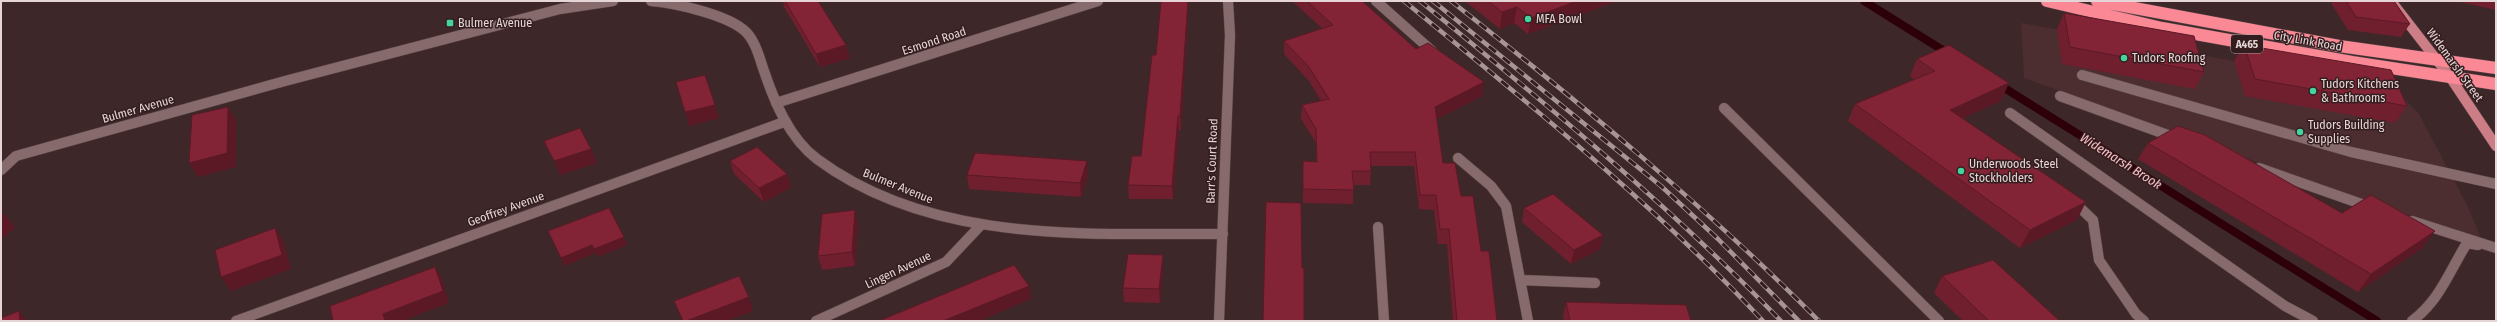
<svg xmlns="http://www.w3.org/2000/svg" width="2497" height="322" viewBox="0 0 2497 322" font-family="'Fira Sans Condensed',sans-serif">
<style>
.built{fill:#4c2d30}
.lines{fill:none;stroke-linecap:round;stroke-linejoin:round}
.stream{stroke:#2d0009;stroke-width:8}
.minor-casing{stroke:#5a4648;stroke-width:11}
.major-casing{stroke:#5a4648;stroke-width:11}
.highway-casing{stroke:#5a4648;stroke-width:13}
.minor{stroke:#866a6c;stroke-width:10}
.major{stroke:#cc7d85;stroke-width:10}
.highway{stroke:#fa8995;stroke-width:12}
.rail-casing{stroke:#a79495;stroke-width:4.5}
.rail{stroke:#341d1f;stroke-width:3;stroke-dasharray:9;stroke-linecap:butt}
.wall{fill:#701f2e}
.shaded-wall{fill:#5b1926}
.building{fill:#822436;stroke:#5b1926}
.poi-dot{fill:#45d49f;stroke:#341d1f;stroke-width:1.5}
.labels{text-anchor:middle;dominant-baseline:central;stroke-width:3;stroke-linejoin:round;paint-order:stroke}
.shield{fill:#341d1f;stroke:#b09e9f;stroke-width:1}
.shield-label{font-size:11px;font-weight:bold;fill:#e5d5d6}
.poi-label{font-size:12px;fill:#e5d5d6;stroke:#341d1f;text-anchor:start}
.street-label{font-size:12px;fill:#e5d5d6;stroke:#341d1f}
.water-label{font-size:13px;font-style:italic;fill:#f8c1c5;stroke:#341d1f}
</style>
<rect width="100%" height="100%" fill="#3e2728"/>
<!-- built -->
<path class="built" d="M2021,23l359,64 23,11 16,16 49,93 13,31 -111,-35 -346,-125z"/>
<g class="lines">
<!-- stream -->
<path class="stream" d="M1864,1l85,53
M1998,84l379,237"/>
<defs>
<path id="minor" d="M651,1c24,2 78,14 95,31 9,9 13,24 17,36 11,33 26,70 54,91 116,86 270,74 406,75
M1376,1l56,50
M2082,75l269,77 145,32
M2060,96l116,42
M776,103l322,-102
M1724,108l215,213
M2010,113l275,193 28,15
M1458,158l33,28 15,20 22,115
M2259,168l111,39
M1,170l15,-14 269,-75 275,-72 53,-8
M2073,201l20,19 6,40 37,54 8,7
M2412,221l84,27
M1378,227l6,94
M1521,280l74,3
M236,321l548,-199
M816,321l130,-59 34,-36
M1219,321l11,-286 -2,-34
M2412,321c28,-21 37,-49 55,-78l11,2"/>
<path id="major" d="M2391,1l59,76 46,69"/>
<path id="highway" d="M2047,1l115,27 190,34 144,22
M2097,1l242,45 157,22"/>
</defs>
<!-- minor casing -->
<use href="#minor" class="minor-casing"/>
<!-- major casing -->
<use href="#major" class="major-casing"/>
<!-- highway casing -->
<use href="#highway" class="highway-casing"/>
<!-- minor -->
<use href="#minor" class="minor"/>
<!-- major -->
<use href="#major" class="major"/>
<!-- highway -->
<use href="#highway" class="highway"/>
<defs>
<path id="rail" d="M1404,1c124,102 249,202 359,320
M1420,1c125,102 249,204 361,320
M1433,1l228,185 57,53 81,82
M1451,1c128,101 253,204 368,320"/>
</defs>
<!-- rail casing -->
<use href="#rail" class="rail-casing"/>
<!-- rail -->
<use href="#rail" class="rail"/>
</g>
<!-- wall -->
<path class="wall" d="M783,1h35l32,57 -30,9 -36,-60z
M1188,1v13l-7,116h-2l-6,69h-44l-1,-14 13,-29 15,-101z
M1292,1h70l54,48 66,47 -45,23 6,44 18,33 20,55 16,70h-44l-6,-77h-9l-4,-34 -15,-1 -5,-43h-43v5l-1,14h-17v19l-50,-1v-42l13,1v-19l-15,-24 1,-14 19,-4 -12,-20 -25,-27v-13l38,-13z
M1465,1h152l-89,33 -14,-11 -14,6z
M2332,1h62l16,23 -9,13 -53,-7 -17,-27z
M2456,1h40v9z
M2064,13l140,59 -9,17 -133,-25 -5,-35z
M2244,45l163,61 -12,17 -150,-27 -11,-35z
M1917,59l84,42 -38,17 114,102 -57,28 -172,-127 7,-17 59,-25 -4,-3z
M2148,143l194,70 80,35 -64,44 -220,-133z
M730,161l57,13 4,13 -27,15 -30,-28z
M967,175h121l-7,22 -112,-8z
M1524,208l79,27 -3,14 -29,15 -49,-42z
M855,210l3,14 -3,42 -33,4 -4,-14z
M1163,255v14l-3,34 -36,-1 -1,-14z
M1942,276l118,45h-97l-29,-28z
M1566,302l125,19h-127l-1,-5z"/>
<!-- shaded-wall -->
<path class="shaded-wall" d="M1188,1v13l-7,116 -1,-14z
M1577,1h40l-89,33 3,-16z
M1517,7l-3,16 -14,6 2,-17z
M846,45l4,13 -30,9 -4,-13z
M705,75l14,43 -30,8 -4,-14z
M1484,82l-2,14 -49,25 2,-14z
M2009,83l-8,18 -58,26 7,-17z
M228,107l8,13v47l-38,10 -9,-14z
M1178,116l1,14 -6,69 -1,-13z
M591,149l6,14 -37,12 -6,-14z
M1087,161l1,14 -7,22 -1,-14z
M787,174l4,13 -27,15 -5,-14z
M2086,202l-9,18 -57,28 10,-18z
M855,210l3,14 -3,42 -3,-14z
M3,213l12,14 -14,13v-24z
M275,228l9,14 7,27 -60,22 -10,-14z
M2435,231l-13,17 -64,44 13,-18z
M1603,235l-3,14 -29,15 3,-14z
M624,237l3,8 -29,12 -4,-8z
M592,245l4,8 -32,13 -3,-8z
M1163,255v14l-3,34 -1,-14z
M435,267l7,12 7,24 -47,18h-17l-2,-7z
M1029,286l2,13 -52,22h-36z
M749,297l4,14 -26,10h-41z
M19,311l8,10h-7z"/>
<!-- building -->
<path class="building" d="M785,1h33l28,44 -30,9z
M1161,1h27l-8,115h-2l-6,70 -44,-1 4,-29h9l11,-101h4z
M1307,1h55l54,48 12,-6 56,39 -49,25 8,56h12l6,33h12l8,55h8l8,70h-40l-8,-92h-9l-4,-34h-16l-5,-43h-45l1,19h-19l2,19 -51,-1v-28l14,1 -1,-33 -14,-24 27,-6 -20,-32 -25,-26 49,-16z
M1488,1h89l-46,17 -14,-11 -15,5z
M2346,1h48l16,23 -54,-7z
M2064,13l130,23 10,36 -134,-25z
M1949,45l60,38 -59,27 136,92 -56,28 -175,-126 80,-33 -18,-12z
M2244,45l147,25 16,36 -152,-27z
M705,75l10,30 -30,7 -9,-30z
M228,107l-1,46 -38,10 3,-48z
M2178,126l27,9 137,78 29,-18 64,36 -64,43 -223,-131z
M580,128l11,21 -37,12 -10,-20z
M757,147l30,27 -28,14 -29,-27z
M975,153l112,8 -7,22 -113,-8z
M1553,194l50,41 -29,15 -50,-42z
M1266,202l35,1 1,65h2v53h-41z
M609,208l15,29 -30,12 -2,-4 -31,13 -13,-27z
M855,210l-3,42 -34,4 4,-42z
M275,228l7,27 -61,22 -6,-27z
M1128,254l35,1 -4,34 -36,-1z
M1993,260l67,61h-71l-47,-45z
M1014,265l15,21 -86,35h-64z
M435,267l8,24 -60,23 2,7h-52l-3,-15z
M739,276l10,21 -63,24h-3l-9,-20z
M1566,302l120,3 5,16h-121z
M19,311l1,10h-19v-3z"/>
<!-- markers -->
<g class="poi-dot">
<circle cx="1528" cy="19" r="4"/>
<rect x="446" y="19" width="8" height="8" rx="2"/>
<circle cx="2124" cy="58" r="4"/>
<circle cx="2313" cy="91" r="4"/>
<circle cx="2300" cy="132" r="4"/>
<circle cx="1961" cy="171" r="4"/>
</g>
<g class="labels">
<!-- shield labels -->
<rect class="shield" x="2231" y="35" width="32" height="18" rx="3"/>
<g class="shield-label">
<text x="2247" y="44">A465</text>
</g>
<!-- poi labels -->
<g class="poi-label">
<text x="1536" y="19">MFA Bowl</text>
<text x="458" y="23">Bulmer Avenue</text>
<text x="2132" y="58">Tudors Roofing</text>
<text x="2321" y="84">Tudors Kitchens<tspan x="2321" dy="14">&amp; Bathrooms</tspan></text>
<text x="2308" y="125">Tudors Building<tspan x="2308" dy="14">Supplies</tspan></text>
<text x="1969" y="164">Underwoods Steel<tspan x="1969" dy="14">Stockholders</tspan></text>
</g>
<!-- street labels -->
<g class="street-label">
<text transform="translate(934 41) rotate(-18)">Esmond Road</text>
<text transform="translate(2308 41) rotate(10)">City Link Road</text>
<text transform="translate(2455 65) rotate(54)">Widemarsh Street</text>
<text transform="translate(138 109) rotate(-16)">Bulmer Avenue</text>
<text transform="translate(1212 161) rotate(-88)">Barr's Court Road</text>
<text transform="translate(898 186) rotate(22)">Bulmer Avenue</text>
<text transform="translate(506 209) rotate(-20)">Geoffrey Avenue</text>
<text transform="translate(898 270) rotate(-25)">Lingen Avenue</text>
</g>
<!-- water labels -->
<g class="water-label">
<text transform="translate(2121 161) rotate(32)">Widemarsh Brook</text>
</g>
</g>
<!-- border -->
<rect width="2497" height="322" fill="none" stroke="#e5d5d6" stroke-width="4"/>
</svg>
